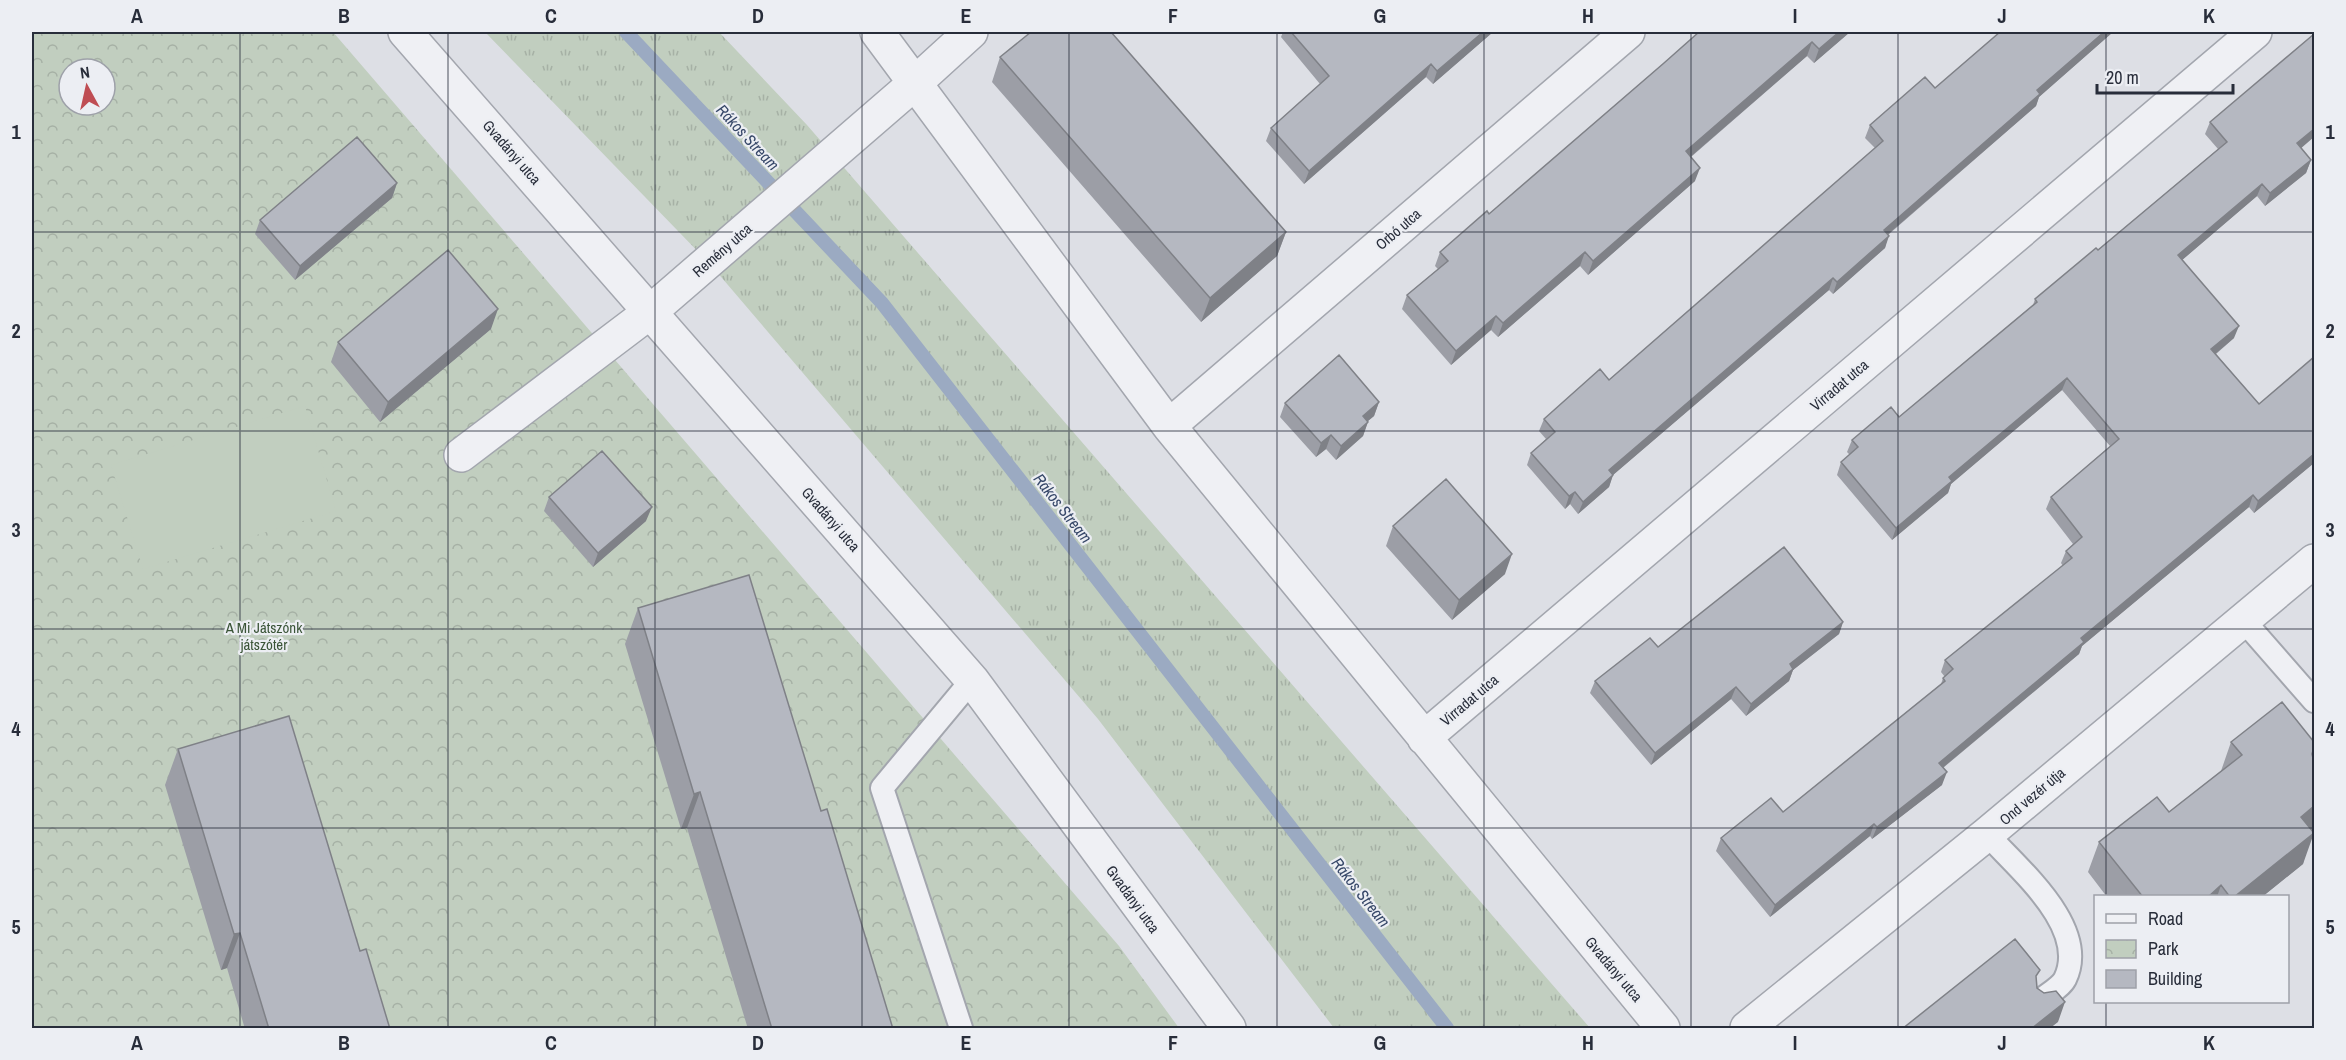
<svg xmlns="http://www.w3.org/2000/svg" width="2346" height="1060" viewBox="0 0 2346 1060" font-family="'Archivo Narrow',sans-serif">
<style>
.grass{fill:url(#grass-tufts)}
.park{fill:url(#park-crowns);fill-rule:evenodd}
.garden{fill:#c1cebf}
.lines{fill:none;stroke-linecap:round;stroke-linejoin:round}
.stream{stroke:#9baac2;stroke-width:14}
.lane-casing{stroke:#a3a6ae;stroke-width:26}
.street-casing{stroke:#a3a6ae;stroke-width:36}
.lane{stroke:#eff0f4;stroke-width:22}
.street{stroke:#eff0f4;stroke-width:33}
.wall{fill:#9c9ea6}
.shaded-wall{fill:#7f8187}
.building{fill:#b5b8c1;stroke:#7f8187;stroke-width:1.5}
.grid{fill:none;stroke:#282d3a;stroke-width:1.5;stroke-opacity:0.55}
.labels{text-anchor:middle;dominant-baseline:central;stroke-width:4.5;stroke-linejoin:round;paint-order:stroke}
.street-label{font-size:15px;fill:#282d3a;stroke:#eceef3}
.park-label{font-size:15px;fill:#3a5437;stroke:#eceef3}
.water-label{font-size:16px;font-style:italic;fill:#374869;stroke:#eceef3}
.neatline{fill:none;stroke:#282d3a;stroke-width:2}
.grid-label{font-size:20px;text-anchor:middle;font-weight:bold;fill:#282d3a}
</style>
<defs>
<pattern id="grass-tufts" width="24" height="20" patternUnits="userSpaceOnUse" patternTransform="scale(1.5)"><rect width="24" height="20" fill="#c1cebf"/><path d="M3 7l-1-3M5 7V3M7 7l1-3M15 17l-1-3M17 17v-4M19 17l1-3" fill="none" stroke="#a6b1a5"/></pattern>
<pattern id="park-crowns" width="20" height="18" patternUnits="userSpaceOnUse" patternTransform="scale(1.5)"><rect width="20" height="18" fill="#c1cebf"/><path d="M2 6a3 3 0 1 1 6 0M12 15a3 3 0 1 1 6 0" fill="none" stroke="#a6b1a5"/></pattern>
</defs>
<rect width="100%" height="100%" fill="#dddfe5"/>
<!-- grass -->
<path class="grass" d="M485,32h234l88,93 783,903h-256l-236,-309 -388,-455z"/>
<!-- park -->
<path class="park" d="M32,32h301l786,914 60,82h-1147zM69,69h36v36h-36z"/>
<!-- garden -->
<path class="garden" d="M305,406l31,105 -193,58 -32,-104z"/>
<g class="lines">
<!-- stream -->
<path class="stream" d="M626,32l256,271 565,725"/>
<defs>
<path id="lane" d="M2244,621l70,80
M1987,834c31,35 103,93 78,145 -4,8 -17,15 -24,21
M961,1028l-79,-240 90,-108"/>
<path id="street" d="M405,32l567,648 257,348
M877,32l292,394 494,602
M1169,426l459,-394
M461,455l189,-143 265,-229 56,-51
M1424,738l831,-706
M1747,1028l240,-194 327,-273"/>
</defs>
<!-- lane casing -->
<use href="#lane" class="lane-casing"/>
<!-- street casing -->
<use href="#street" class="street-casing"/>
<!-- lane -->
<use href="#lane" class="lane"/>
<!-- street -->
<use href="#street" class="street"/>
</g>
<!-- wall -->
<path class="wall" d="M1283,32h210l-60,52 -7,-7 -122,107 -38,-43 5,-13 49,-44 -39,-47z
M1699,32h151l-36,31 -7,-7 -116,101 4,24 -107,94 -8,-9 -82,71 -7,-7 -40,35 -49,-56 5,-14 31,-26 -3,-3 5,-14 49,-38 175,-151z
M2000,32h113l-74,65 -3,9 -148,129 -3,13 -52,46 -4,-4 -216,185 -4,12 -31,27 -8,-10 -5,5 -38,-44 4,-12 15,-14 -7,-8 5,-12 65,-39 266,-232 -10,-10 5,-13 65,-37z
M1000,57l286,175 -9,24 -76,66 -209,-240z
M2210,122l91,27 10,11 -5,13 -41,33 -8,-10 -75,64 52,78 -18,16 43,50 55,-47v106l-60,50 -5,-6 -167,139 -3,8 -136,114 -1,17 -70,54 -2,-3 -100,81 -54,-66 5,-13 62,-26 158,-128 2,-6 2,-1 -4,-5 4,-12 118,-94 -2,-3 5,-12 7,-7 -27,-35 5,-12 59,-51 -48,-56 -111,94 -3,9 -56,47 -55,-65 4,-13 9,-7 -3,-3 5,-12 47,-23 134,-112 2,-6 63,-49 120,-101 -13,-15z
M397,183l-5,15 -97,82 -40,-46 5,-14z
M491,329l-111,93 -49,-60 7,-20z
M1379,402l-5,14 -6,5 -5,15 -27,24 -10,-11 -10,8 -36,-40 5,-14z
M549,497l97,24 -53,46 -49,-56z
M1393,526l112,48 -53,46 -66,-74z
M638,608l183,203 72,218h-145l-61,-201 -6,1 -56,-185z
M1843,622l-4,12 -46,36 -4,11 -43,35 -15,-17 -80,66 -61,-72 5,-12 63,-34z
M2231,742l81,13 -1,75 -8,34 -41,33h-155l-19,-25 11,-30 70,-30 52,-41z
M178,749l182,202 30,78h-145l-18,-61 -6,2 -56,-185z"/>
<!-- shaded-wall -->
<path class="shaded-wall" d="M1483,32h10l-60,52 4,-13z
M1839,32h11l-36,31 5,-14z
M2104,32h9l-74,65 -3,9 -157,136 5,-12 153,-140z
M1812,42l-5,14 -126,109 5,-14z
M1431,64l-5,13 -122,107 5,-13z
M2314,129v8l-22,19 5,-13z
M2311,160l-5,13 -41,33 5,-13z
M1700,168l-5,13 -107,94 5,-14z
M397,183l-5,15 -97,82 5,-14z
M2262,184l-5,12 -83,71 4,-12z
M1286,232l-9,24 -76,66 9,-24z
M1889,236l-4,12 -52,46 4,-12z
M1585,252l-5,14 -82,71 5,-14z
M1833,278l-4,12 -216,185 -4,12 -31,27 5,-12 26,-32z
M498,309l-7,20 -111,93 8,-20z
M1496,316l-5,14 -40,35 5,-14z
M2239,326l-5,12 -27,23 4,-12z
M2067,378l-5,12 -111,94 -3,9 -56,47 4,-12 53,-51z
M1379,402l-5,14 -17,14 6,-14z
M1368,422l-5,14 -27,24 5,-14z
M1331,435l-5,14 -10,8 5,-14z
M2314,454v9l-60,50 4,-12z
M1575,492l-5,12 -5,5 4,-13z
M2253,495l-4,12 -167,139 -3,8 -145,121 5,-12 142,-125z
M652,507l-6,14 -53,46 5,-14z
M1512,554l-7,20 -53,46 7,-20z
M1843,622l-4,12 -46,36 -4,11 -43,35 5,-12 39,-40z
M1736,687l-5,12 -80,66 4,-12z
M1947,772l-5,13 -70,54 5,-12z
M700,792l-13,36 -6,1 13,-35z
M2314,806v22l-24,19 11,-30z
M1874,824l-4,12 -100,81 5,-12z
M2314,833l-11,31 -41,33h-28z
M2221,885l-4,12h-9z
M240,933l-13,35 -6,2 13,-36z
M2065,1002l-7,20 -9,7h-18z"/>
<!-- building -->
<path class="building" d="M1031,32h80l175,200 -76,66 -210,-241z
M1291,32h192l-46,39 -6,-7 -122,107 -38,-43 58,-52z
M1699,32h140l-20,17 -7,-7 -126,109 14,17 -107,93 -8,-9 -82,71 -7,-7 -40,35 -49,-56 41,-34 -8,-9 47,-41 2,3 175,-151z
M2000,32h104l-67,58 3,4 -156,136 5,6 -52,46 -4,-4 -224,192 4,5 -30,27 -8,-10 -6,4 -38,-43 24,-21 -11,-13 56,-50 9,11 274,-239 -13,-16 55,-48 10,11z
M2314,34v95l-17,14 14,17 -41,33 -8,-9 -84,71 61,71 -28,23 48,55 55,-47v97l-56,47 -5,-6 -172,143 3,4 -145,121 8,9 -70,55 -3,-3 -99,81 -54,-67 50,-40 12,14 162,-131 -2,-3 10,-9 -8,-9 127,-102 -6,-7 16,-14 -31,-40 68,-58 -52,-61 -118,99 3,4 -56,47 -55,-66 17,-15 -6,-7 39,-33 8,10 138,-115 -2,-3 61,-51 2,2 129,-108 -17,-20z
M357,137l40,46 -97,83 -40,-46z
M448,250l50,59 -110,93 -50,-60z
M1339,355l40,47 -16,14 5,6 -27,24 -10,-11 -10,8 -36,-40z
M602,451l50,56 -54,46 -49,-56z
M1446,479l66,75 -53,46 -66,-74z
M1784,547l59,75 -53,42 3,5 -42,35 -15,-17 -81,66 -60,-72 55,-43 8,9z
M749,575l72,236 6,-2 66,220h-121l-72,-237 -6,2 -56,-186z
M2282,702l32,40v5l-2,7 2,8v44l-13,11 13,16 -80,64h-4l-9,-12 -13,12h-65l-44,-55 58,-45 12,15 73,-57 -11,-13z
M289,716l71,235 6,-2 24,80h-121l-29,-96 -6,1 -56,-185z
M2015,939l25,31 -4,6 1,12 7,5 12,-2 9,11 -34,27h-129z"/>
<!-- grid -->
<path class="grid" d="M240,32v996M448,32v996M655,32v996M862,32v996M1069,32v996M1277,32v996M1484,32v996M1691,32v996M1898,32v996M2106,32v864M32,232h2282M32,431h2282M32,629h2282M32,828h2282M2106,1002v26"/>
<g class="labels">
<!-- street labels -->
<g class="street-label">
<text transform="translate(512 152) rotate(49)">Gvadányi utca</text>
<text transform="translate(1398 229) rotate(-41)">Orbó utca</text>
<text transform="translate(722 250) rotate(-41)">Remény utca</text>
<text transform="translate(1839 385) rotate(-40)">Virradat utca</text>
<text transform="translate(831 519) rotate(49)">Gvadányi utca</text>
<text transform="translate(1469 700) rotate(-40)">Virradat utca</text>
<text transform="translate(2032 796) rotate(-40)">Ond vezér útja</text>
<text transform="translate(1133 899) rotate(54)">Gvadányi utca</text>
<text transform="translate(1614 969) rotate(50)">Gvadányi utca</text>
</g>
<!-- park labels -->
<g class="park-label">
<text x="264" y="627">A Mi Játszónk<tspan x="264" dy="17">játszótér</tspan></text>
</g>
<!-- water labels -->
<g class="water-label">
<text transform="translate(748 137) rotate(47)">Rákos Stream</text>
<text transform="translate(1063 508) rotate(52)">Rákos Stream</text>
<text transform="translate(1361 892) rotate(52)">Rákos Stream</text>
</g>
</g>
<!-- border -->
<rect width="2346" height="1060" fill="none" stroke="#eceef3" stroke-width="66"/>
<!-- legend -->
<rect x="2094" y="895" width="195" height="108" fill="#eceef3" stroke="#9ea1a9" stroke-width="1.5"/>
<rect x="2106" y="914" width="30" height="9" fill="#eff0f4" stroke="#9ea1a9" stroke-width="1.5"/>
<text x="2148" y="925" font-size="18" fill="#282d3a">Road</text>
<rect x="2106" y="940" width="30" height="18" fill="url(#park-crowns)" stroke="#9ea1a9" stroke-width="1.5"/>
<text x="2148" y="955" font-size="18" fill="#282d3a">Park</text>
<rect x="2106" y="970" width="30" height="18" fill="#b5b8c1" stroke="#9ea1a9" stroke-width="1.5"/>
<text x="2148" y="985" font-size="18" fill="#282d3a">Building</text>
<!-- north arrow -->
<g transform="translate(87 87) rotate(352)"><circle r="28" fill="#eceef3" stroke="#9ea1a9" stroke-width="1.5"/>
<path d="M0-4.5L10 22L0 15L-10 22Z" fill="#bf4d53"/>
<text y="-9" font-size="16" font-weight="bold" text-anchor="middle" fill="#282d3a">N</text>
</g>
<!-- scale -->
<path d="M2097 84v9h136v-9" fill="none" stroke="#282d3a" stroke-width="3"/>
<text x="2106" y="84" font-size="18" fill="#282d3a" stroke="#eceef3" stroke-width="4.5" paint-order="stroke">20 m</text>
<rect x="33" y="33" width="2280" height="994" class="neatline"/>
<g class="grid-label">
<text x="137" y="23">A</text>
<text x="344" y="23">B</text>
<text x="551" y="23">C</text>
<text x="758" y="23">D</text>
<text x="966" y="23">E</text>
<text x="1173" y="23">F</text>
<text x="1380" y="23">G</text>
<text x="1588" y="23">H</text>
<text x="1795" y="23">I</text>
<text x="2002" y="23">J</text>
<text x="2209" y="23">K</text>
<text x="16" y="139">1</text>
<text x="2330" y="139">1</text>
<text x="16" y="338">2</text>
<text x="2330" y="338">2</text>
<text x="16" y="537">3</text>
<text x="2330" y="537">3</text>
<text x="16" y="736">4</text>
<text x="2330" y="736">4</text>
<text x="16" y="934">5</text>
<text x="2330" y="934">5</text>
<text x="137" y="1050">A</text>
<text x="344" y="1050">B</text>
<text x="551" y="1050">C</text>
<text x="758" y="1050">D</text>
<text x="966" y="1050">E</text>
<text x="1173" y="1050">F</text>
<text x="1380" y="1050">G</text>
<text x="1588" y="1050">H</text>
<text x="1795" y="1050">I</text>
<text x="2002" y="1050">J</text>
<text x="2209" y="1050">K</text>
</g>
</svg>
